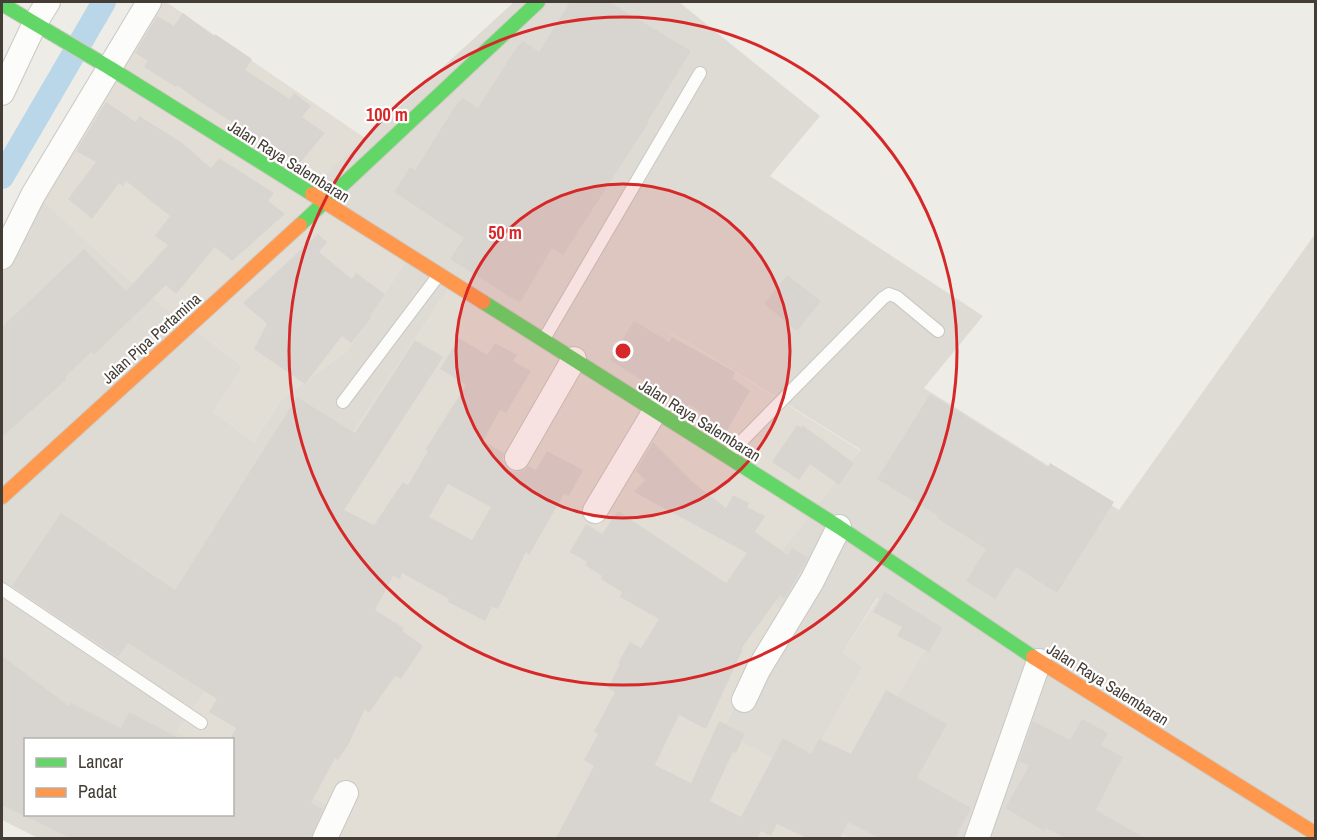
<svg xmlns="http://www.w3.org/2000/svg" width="1317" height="840" viewBox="0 0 1317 840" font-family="'Archivo Narrow',sans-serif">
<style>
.residential{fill:#e2ded5}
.industrial{fill:#dedbd5}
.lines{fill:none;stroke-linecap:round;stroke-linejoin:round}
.canal{stroke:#bad7ea;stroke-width:24}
.building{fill:#d8d5d0;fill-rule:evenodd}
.lane-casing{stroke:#cac8c3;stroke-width:14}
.street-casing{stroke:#cac8c3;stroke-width:26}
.fast-casing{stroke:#cecac1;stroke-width:16}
.slow-casing{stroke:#cecac1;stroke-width:16}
.lane{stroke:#fcfcfb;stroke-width:12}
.street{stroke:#fcfcfb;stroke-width:24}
.fast{stroke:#63d668;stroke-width:14}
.slow{stroke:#ff974d;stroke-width:14}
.ring{fill:none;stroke:#d62828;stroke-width:3}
.labels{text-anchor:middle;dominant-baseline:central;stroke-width:4.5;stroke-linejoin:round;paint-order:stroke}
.street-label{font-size:16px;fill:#433d35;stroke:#fff}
.centre{fill:#d62828;stroke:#fff;stroke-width:3}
.ring-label{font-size:18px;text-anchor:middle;font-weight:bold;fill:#d62828;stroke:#fff;stroke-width:4.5;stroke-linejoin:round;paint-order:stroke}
</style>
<rect width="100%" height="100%" fill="#eeece7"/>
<!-- residential -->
<path class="residential" d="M154,2h12l199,136 -61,55 106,62 -63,96 -65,48 -28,43 -41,-30 30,-45 -115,-88 -89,-82z
M452,283l178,115 42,-66 189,119 -108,137 32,25 -63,118 99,10 42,-74 -20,-15 35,-54 58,37 -95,198 11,5h-522l-97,-78 -1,-20 -42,-1 -15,-6 152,-217 -21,-13z"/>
<!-- industrial -->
<path class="industrial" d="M514,2h165l141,114 -50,60 213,140 -59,72 195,122 196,-276v604h-463l-12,-5 23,-82 72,-116 -58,-37 -34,54 20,15 -42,74 -16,34 -83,-44 63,-118 -32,-25 108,-138 -189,-118 -43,67 -177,-116 -146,220 22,13 -152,216 14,7 -164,1v74h206l1,-54 109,52 -12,26h-292l-36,-18v-569l37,-54 89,82 115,88 -30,45 41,30 28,-43 65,-48 63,-96 -106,-62z"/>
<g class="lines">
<!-- canal -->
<path class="canal" d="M2,177l102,-175"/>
</g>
<!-- building -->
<path class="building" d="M570,2h39l82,49 -43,70 1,1 -86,133 -11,-7 -32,55 -70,-44 14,-21 -70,-46 16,-25 5,3 41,-65 7,-7 15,10 38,-60 7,-7 16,11z
M183,13l31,23 1,-2 37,25 -7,11 45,29 4,-6 17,13 -9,11 23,16 -26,31 -99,-62 -23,-17 -1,2 -32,-20 4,-6 -13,-8 22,-37 17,10z
M106,102l30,20 3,-6 42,26 30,26 8,-10 55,35 -6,8 17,13 -53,47 -17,-14 -39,47 -10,-9 -72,70 -3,-3 -26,25 2,2 -65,58v-110l82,-78 42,42 42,-46 -13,-9 15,-20 -44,-35 -3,5 -4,-3 -27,36 -24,-20 28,-37 -20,-11z
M318,234l9,8 -8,10 33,27 4,-6 29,21 -15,22 1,2 -20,25 -9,-7 -37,48 -51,-35 13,-25 -24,-21z
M787,275l34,26 -24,30 -33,-27z
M634,321l35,21 3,-5 63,35 -3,6 18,13 -24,41 -37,-28 -3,4 -76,-48z
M459,338l28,17 8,-12 22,12 -4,6 18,10 -25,42 -6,-3 -17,31 21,12 -1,6 2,7 5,5 6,1 8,-1 4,-5 8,4 11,-19 36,19 -14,26 -5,-2 -35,61 -3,-3 -28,57 -6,-2 -7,14 -37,-19 1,-3 -47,-26 -2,6 -7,-3 -18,34 29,18 -2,3 21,15 -22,33 -6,-3 -26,37 -4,-4 -17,36 -10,15 -3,-2 -24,45 12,6 -12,29h-241l-68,-33v-149l67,50 2,-3 50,25 8,-16 54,28h-157v74h206v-79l4,-7 -27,-16 8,-13 -89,-56 -10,14 -106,-71 49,-73 114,77 122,-193 58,36 60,-93 28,17 -99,153 30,15 29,-43 5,3 20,-34 -3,-1 41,-65 -26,-16zM448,484l43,23 -19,33 -43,-23z
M930,394l118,73 2,-4 64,39 -57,91 -41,-26 -21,32 -29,-18 20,-32 -49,-31 1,-2 -61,-37z
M797,425l4,3 1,-3 52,38 -15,22 -29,-21 -11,16 -27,-18z
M653,442l42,42 31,24 7,-13 16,8 -2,4 18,9 -10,16 33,23 4,-7 16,10 -23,40 -5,-3 -39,54h2l-37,80 -27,-14 -24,50 36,18 28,-62 26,13 -9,19 -3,-1 -23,49 31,16 42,-79 28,16 8,-15 32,15 35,-64 61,34 -30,54 54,30 -16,30h-76l-31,-16 -8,16h-33l-30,-14 -6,12 -10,-5 -4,7h-201l38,-72 -10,-6 14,-26 -4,-2 21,-40 -7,-4 12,-24 -2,-1 12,-21 11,6 18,-29 -39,-22 2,-5 -21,-13 1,-3 -17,-11 2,-3 -17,-10 16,-28 16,10 16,-23 108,72 21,-30 -113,-61 11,-12 -9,-9z
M885,592l58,36 -14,24 -32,-16 5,-9 -29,-15z
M1082,719l26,14 -7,12 22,12 -27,53 49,28h-80l-19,-10 -2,3 -39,-23 24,-42 -10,-5 14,-40 37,19z"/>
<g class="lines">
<defs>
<path id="lane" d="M544,339l156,-266
M343,402l95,-126
M728,455l155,-157 6,-4 8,3 41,34
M2,589l199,134"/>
<path id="street" d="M2,93l33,-70 13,-21
M2,257l31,-62 116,-193
M517,458l57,-99
M595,511l60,-100
M744,700l14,-30 54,-89 27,-54
M325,838l21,-45
M977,838l62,-177"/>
<path id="fast" d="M2,4l108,64 202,126
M300,225l238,-223
M483,302l356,225 194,130"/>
<path id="slow" d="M312,194l171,108
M2,497l298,-272
M1033,657l283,177"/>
</defs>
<!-- lane casing -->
<use href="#lane" class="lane-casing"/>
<!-- street casing -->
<use href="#street" class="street-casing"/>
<!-- fast casing -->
<use href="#fast" class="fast-casing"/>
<!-- slow casing -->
<use href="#slow" class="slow-casing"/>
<!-- lane -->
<use href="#lane" class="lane"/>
<!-- street -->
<use href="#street" class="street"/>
<!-- fast -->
<use href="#fast" class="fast"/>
<!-- slow -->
<use href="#slow" class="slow"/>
</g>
<!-- distance rings -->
<circle cx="623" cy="351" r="167" fill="#d62828" fill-opacity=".12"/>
<g class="ring">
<circle cx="623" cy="351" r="167"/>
<circle cx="623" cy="351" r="334"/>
</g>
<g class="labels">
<!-- street labels -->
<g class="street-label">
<text transform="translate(289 161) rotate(32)">Jalan Raya Salembaran</text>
<text transform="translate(151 338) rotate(-42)">Jalan Pipa Pertamina</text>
<text transform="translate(700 420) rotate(32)">Jalan Raya Salembaran</text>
<text transform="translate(1108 684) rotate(32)">Jalan Raya Salembaran</text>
</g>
</g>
<circle cx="623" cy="351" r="9" class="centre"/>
<g class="ring-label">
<text x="387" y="121">100 m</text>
<text x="505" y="239">50 m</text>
</g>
<!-- border -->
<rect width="1317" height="840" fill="none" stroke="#433d35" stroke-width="6"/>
<!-- legend -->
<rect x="24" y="738" width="210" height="78" fill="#ffffff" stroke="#b4b1ae" stroke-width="1.5"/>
<rect x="36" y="758" width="30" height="9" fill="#63d668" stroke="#b4b1ae" stroke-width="1.5"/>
<text x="78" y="768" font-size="18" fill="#433d35">Lancar</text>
<rect x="36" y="788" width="30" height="9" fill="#ff974d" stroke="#b4b1ae" stroke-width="1.5"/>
<text x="78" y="798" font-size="18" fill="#433d35">Padat</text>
</svg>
